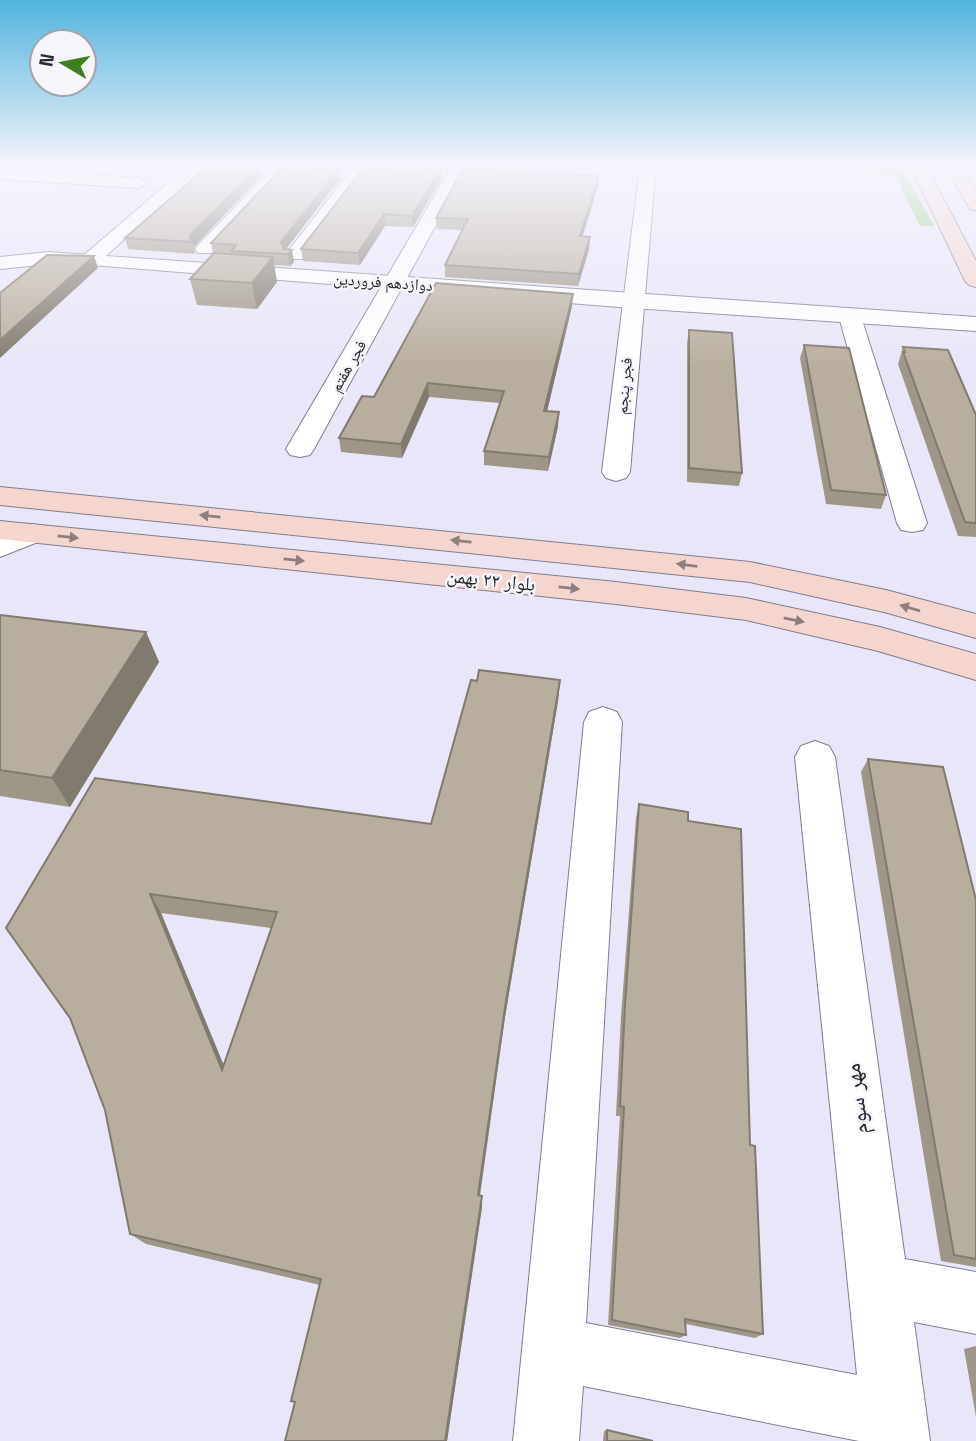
<svg xmlns="http://www.w3.org/2000/svg" width="976" height="1441" viewBox="0 0 976 1441" font-family="'Space Grotesk','Noto Naskh Arabic',sans-serif">
<style>
.green{fill:#8fca7f}
.lines{fill:none;stroke-linecap:round;stroke-linejoin:round}
.minor-casing{stroke:#7f7d8e;stroke-width:2}
.tertiary-casing{stroke:#7f7d8e;stroke-width:2}
.secondary-casing{stroke:#7f7d8e;stroke-width:2}
.minor{fill:#fff;fill-rule:evenodd}
.tertiary{fill:#fff;fill-rule:evenodd}
.secondary{fill:#f4d6cf;fill-rule:evenodd}
.wall{fill:#9e9687;fill-rule:evenodd}
.shaded-wall{fill:#817a6e}
.building{fill:#b8ae9d;stroke:#817a6e;stroke-width:2;fill-rule:evenodd}
.oneway{fill:#8e7e7e}
.labels{text-anchor:middle;dominant-baseline:central;stroke-width:5;stroke-linejoin:round;paint-order:stroke}
.far-street-label{font-size:16px;fill:#28272e;stroke:#f6f5fc}
.street-label{font-size:19px;fill:#28272e;stroke:#f6f5fc}
.near-street-label{font-size:23px;fill:#28272e;stroke:#f6f5fc}
</style>
<rect width="100%" height="100%" fill="#e9e6f9"/>
<!-- green -->
<path class="green" d="M819,166h74l11,5 30,55h-13l-3,-4 -23,-46z"/>
<g class="lines">
<defs>
<path id="minor" d="M188,166h18l-108,97h-14l-3,-4 3,-4z
M208,166l145,2 18,-2 -2,3 42,2 9,5 -9,5 -49,-2 -60,80h-14l-3,-4 60,-77 -60,-3 -73,78h-14l-3,-4 3,-4 69,-71 -51,-3z
M452,166h16l-154,283 -4,6 -10,2 -10,-2 -4,-6z
M640,166h16l-26,306 -4,6 -10,3 -10,-3 -4,-6z
M0,169l138,9 9,5 -9,5 -138,-9z
M850,310l8,2 3,5 66,206 -4,7 -11,2 -11,-2 -4,-7 -58,-206 3,-5z
M603,707l14,5 5,10 -36,601 271,52 -62,-618 6,-11 14,-5 14,5 6,11 70,502 71,13v62l-62,-12 16,119h-71l-276,-55 -4,55h-66l71,-719 5,-10z"/>
<path id="tertiary" d="M49,252l927,65v14l-344,-23 -541,-43 -42,-1 -49,5v-12z
M32,524l11,2 5,7 -5,7 -43,17v-22z"/>
<path id="secondary" d="M899,166h21l10,7 46,88v26l-7,-2 -4,-4 -50,-105z
M957,166h18l-9,9 10,16v19l-6,-1 -21,-35z
M0,487l750,75 136,28 90,24v24l-92,-26 -134,-30 -750,-77z
M0,521l616,61 130,16 134,29 96,27v26l-98,-29 -132,-31 -130,-16 -616,-65z"/>
</defs>
<!-- minor casing -->
<use href="#minor" class="minor-casing"/>
<!-- tertiary casing -->
<use href="#tertiary" class="tertiary-casing"/>
<!-- secondary casing -->
<use href="#secondary" class="secondary-casing"/>
<!-- minor -->
<use href="#minor" class="minor"/>
<!-- tertiary -->
<use href="#tertiary" class="tertiary"/>
<!-- secondary -->
<use href="#secondary" class="secondary"/>
</g>
<!-- wall -->
<path class="wall" d="M259,166l2,10 -65,67 -2,4 1,7 -67,-5 -3,-11z
M395,166h48l-2,2 1,10 -29,49 -28,-1 -25,39 -57,-4 -2,-12 126,-78 -4,-3z
M340,179l-54,70 8,13 -4,4 -16,-1 3,17 -20,27 -60,-4 -7,-26 23,-25 -2,-11z
M598,186l-16,51 7,12 -11,37 -133,-9v-12l17,-35 -25,-1 -1,-11z
M572,306l-25,105 11,15 -10,45 -64,-6v-14l16,-48 -71,-6 -27,61 -61,-6 -2,-14 35,-41z
M689,330l53,143 -3,13 -52,-4v-139z
M804,345l82,150 -5,14 -55,-5 -26,-146z
M903,347l73,68v122l-18,-1 -60,-172z
M0,615l146,17 13,30 -89,145 -70,-11z
M560,680l-2,21 -53,316 -25,179h2v11l-35,234h-162l10,-39 25,-117 -174,-41 -16,-10 -25,-124 -35,-92 -64,-90 425,-104 46,-143zM161,913l110,15 -48,137z
M868,759l108,141v367l-35,-6 -80,-489z
M639,804l49,17 62,324 13,189 -8,4 -69,-14v11l-6,3 -72,-13 12,-209h-4l5,-100 15,-198z
M976,1346v71l-12,-68z
M607,1430l46,11h-50l1,-10z"/>
<!-- shaded-wall -->
<path class="shaded-wall" d="M259,166l2,10 -67,71 -4,-10 3,-5z
M437,166h6l-2,2 1,10 -29,49 -1,-11z
M339,169l1,10 -57,74 -2,-11z
M599,176l-1,10 -19,62 1,-12z
M384,214l1,12 -25,39 -2,-12z
M590,237l-1,12 -11,37 1,-12z
M292,250l2,12 -4,4 -2,-12z
M94,256l4,12 -98,90v-18z
M273,257l4,25 -20,27 -5,-26z
M573,294l-1,12 -28,118v-13z
M428,383l1,14 -27,61 -1,-14z
M559,412l-1,14 -10,45 1,-14z
M146,632l13,30 -89,145 -18,-29z
M560,680l-2,21 -53,316 -27,189v-11l28,-194z
M150,894l11,19 71,172 -10,-15z
M482,1196v11l-35,234h-2z"/>
<!-- building -->
<path class="building" d="M208,166h51l-66,66 -3,5 2,5 -67,-4z
M284,166l55,3 -58,73 3,7 8,1 -4,4 -57,-3 5,-6 -25,-2z
M433,166h4l-1,1 5,1 -29,48 -28,-2 -26,39 -57,-4 61,-79 60,3 11,-5z
M463,169l136,7 -19,60 10,1 -11,37 -134,-9 23,-46 -32,-1z
M214,253l59,4 -21,26 -62,-4z
M47,255l47,1 -94,84v-47z
M436,283l137,11 -29,117 15,1 -10,45 -65,-6 20,-60 -76,-8 -27,61 -62,-6 23,-42 12,1z
M689,330l43,3 10,140 -53,-5z
M804,345l45,3 37,147 -55,-5z
M903,347l45,3 28,65v108l-11,-1 -62,-170h2z
M0,615l146,17 -94,146 -52,-8z
M479,670l81,10 -54,321 -28,194 4,1 -37,245h-160l10,-39 -4,-1 30,-122 -191,-45 -25,-124 -35,-92 -64,-90 89,-150 336,46 40,-144 6,1zM150,894l127,18 -55,158z
M868,759l75,8 33,133v359l-22,-4z
M639,804l49,8v9l53,8 9,316 5,1 8,188 -78,-15 1,16 -74,-15 12,-213 -4,-1 5,-101z
M607,1430l46,11h-46z"/>
<!-- one-way arrows -->
<defs><path id="oneway-solid" d="M-6-.8H1V-3.2L6.5 0L1 3.2V.8H-6Z" transform="scale(1.75)"/></defs>
<g class="oneway">
<use href="#oneway-solid" transform="translate(210 516) rotate(-174)"/>
<use href="#oneway-solid" transform="translate(68 537) rotate(6)"/>
<use href="#oneway-solid" transform="translate(461 541) rotate(-174)"/>
<use href="#oneway-solid" transform="translate(294 560) rotate(6)"/>
<use href="#oneway-solid" transform="translate(687 565) rotate(-173)"/>
<use href="#oneway-solid" transform="translate(569 588) rotate(6)"/>
<use href="#oneway-solid" transform="translate(910 608) rotate(-164)"/>
<use href="#oneway-solid" transform="translate(794 620) rotate(12)"/>
</g>
<!-- sky -->
<linearGradient id="sky" x2="0" y2="1"><stop stop-color="#51b4dd"/><stop offset="0.45" stop-color="#f5f4fc"/><stop offset="1" stop-color="#f5f4fc" stop-opacity="0"/></linearGradient>
<rect width="976" height="367" fill="url(#sky)"/>
<g class="labels">
<!-- far-street labels -->
<g class="far-street-label">
<text transform="translate(383 282) rotate(4)">دوازدهم فروردین</text>
<text transform="translate(348 366) rotate(-60)">فجر هفتم</text>
<text transform="translate(624 386) rotate(-85)">فجر پنجم</text>
</g>
<!-- street labels -->
<g class="street-label">
<text transform="translate(491 580) rotate(6)">بلوار ۲۲ بهمن</text>
</g>
<!-- near-street labels -->
<g class="near-street-label">
<text transform="translate(856 1099) rotate(-97)">مهر سوم</text>
</g>
</g>
<!-- north arrow -->
<g transform="translate(63 63) rotate(280)"><circle r="33" fill="#f6f5fc" stroke="#a4a3aa" stroke-width="2"/>
<path d="M0-5L12 26L0 18L-12 26Z" fill="#3e7f20"/>
<text y="-10" font-size="19" font-weight="bold" text-anchor="middle" fill="#28272e">N</text>
</g>
</svg>
